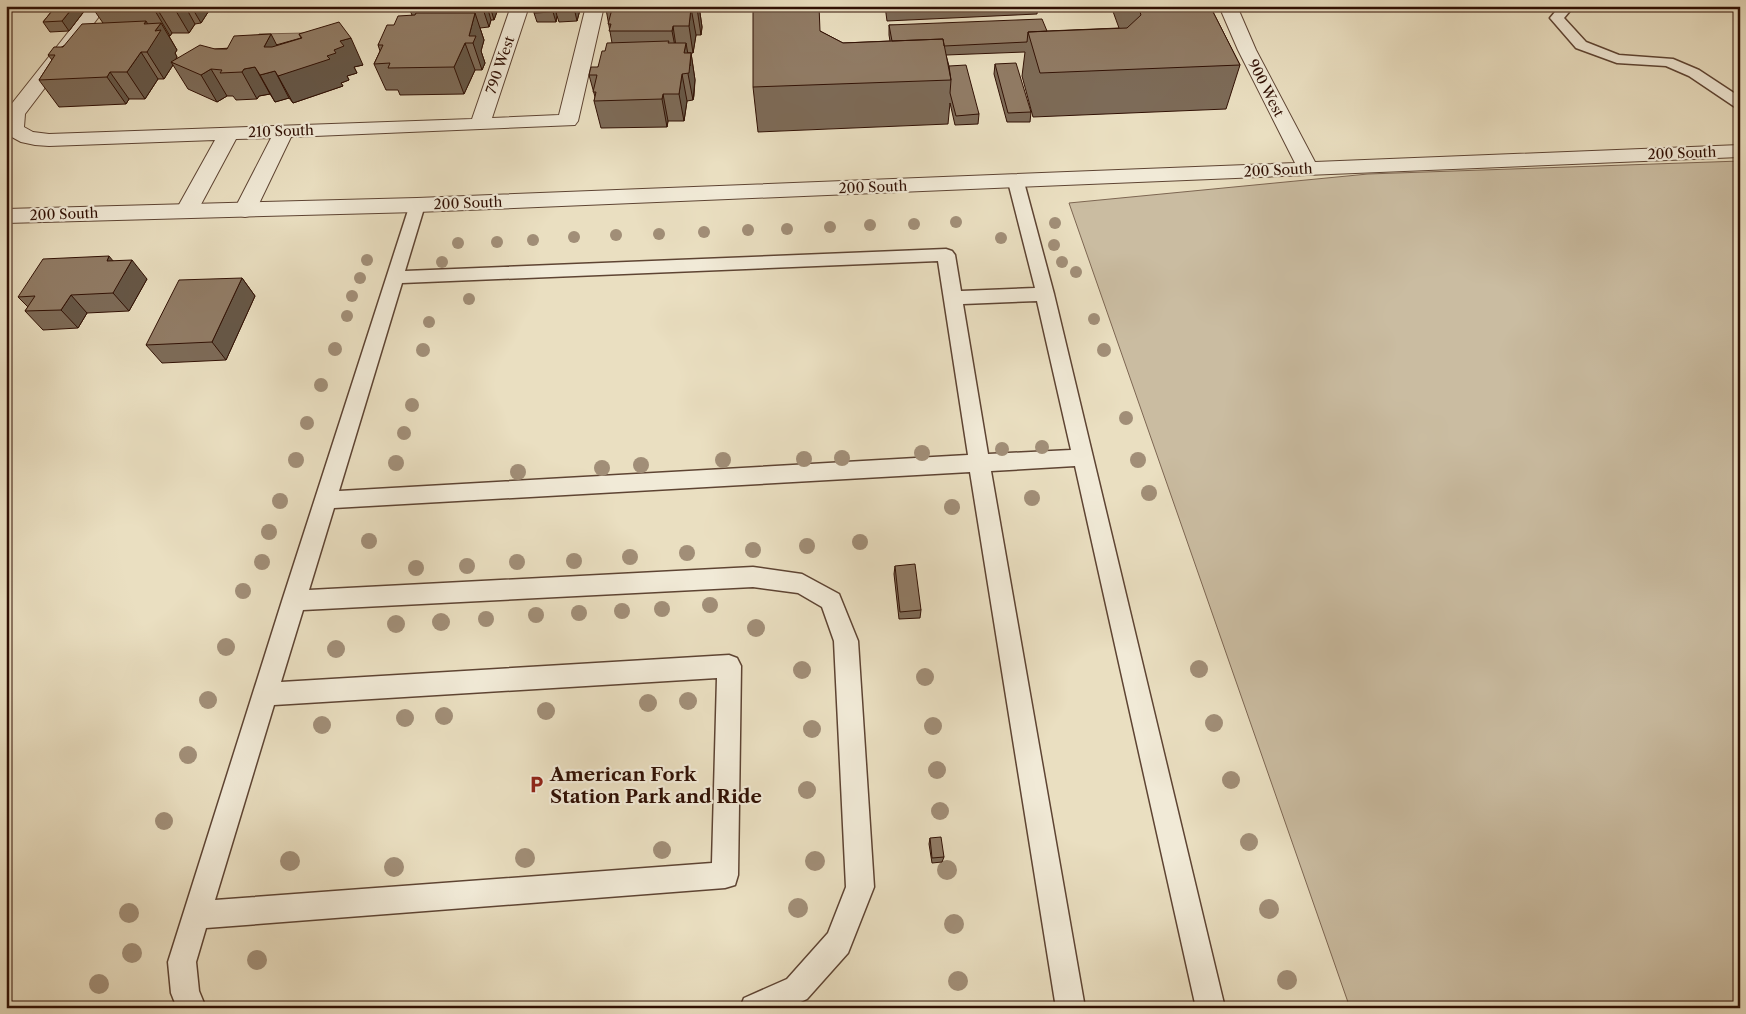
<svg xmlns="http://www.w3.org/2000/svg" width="1746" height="1014" viewBox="0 0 1746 1014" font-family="'Libre Caslon Text',serif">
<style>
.green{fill:#cabca1;stroke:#7d6652}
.water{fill:#ab9981;stroke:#7a624f}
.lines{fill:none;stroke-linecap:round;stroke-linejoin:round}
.service-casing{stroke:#5e4433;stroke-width:3}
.minor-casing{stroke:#5e4433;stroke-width:2}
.tertiary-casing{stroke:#5e4433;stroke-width:2}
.service{fill:#f1ead7;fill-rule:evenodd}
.minor{fill:#f1ead7;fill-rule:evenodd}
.tertiary{fill:#f1ead7;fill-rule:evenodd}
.tree{fill:#a18e77}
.wall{fill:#7d6b58;stroke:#301004}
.shaded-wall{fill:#665747;stroke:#301004}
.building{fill:#917c66;stroke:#301004}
.labels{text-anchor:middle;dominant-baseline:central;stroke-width:4.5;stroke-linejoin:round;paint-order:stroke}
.far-street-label{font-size:14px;fill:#301004;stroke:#f1ead7}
.near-poi-label{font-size:19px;font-weight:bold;fill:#301004;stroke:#f1ead7;text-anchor:start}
</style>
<rect width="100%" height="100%" fill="#eadfc1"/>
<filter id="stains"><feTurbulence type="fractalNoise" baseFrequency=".004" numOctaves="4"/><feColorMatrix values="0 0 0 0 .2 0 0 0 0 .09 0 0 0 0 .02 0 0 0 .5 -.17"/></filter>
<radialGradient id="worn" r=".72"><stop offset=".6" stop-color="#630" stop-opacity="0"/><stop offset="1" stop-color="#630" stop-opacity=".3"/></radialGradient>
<!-- green -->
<path class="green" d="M1740,161v847h-390l-281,-805 299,-29z"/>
<!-- water -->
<path class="water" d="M306,33l1,9 -56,7 8,-15z"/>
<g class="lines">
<defs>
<path id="service" d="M1560,6h14l-10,12 22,24 33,13 54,4 26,11 41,27v11l-5,-1 -46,-31 -23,-10 -49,-3 -41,-15 -26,-30z
M1016,177l6,1 2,4 30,112 171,714h-29l-121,-542 -84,5 94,537h-29l-86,-536 -636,36 -25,82 444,-23 49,7 37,20 19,47 16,246 -26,66 -41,46 -19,9h-48l4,-10 43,-19 41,-46 18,-46 -12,-246 -12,-34 -24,-14 -45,-6 -450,23 -22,72 448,-27 8,3 4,8 -3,209 -3,10 -10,3 -519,40 -10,34 3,29 7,17h-29l-6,-15 -3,-31 114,-361 129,-400 6,-1 6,1 2,4 -20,66 541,-22 6,2 3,4 6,36 74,-3 -27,-106 2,-4zM938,261l30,194 -629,36 63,-208zM1037,301l34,149 -83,4 -25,-150zM717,678l-5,185 -497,37 59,-195z"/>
<path id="minor" d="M89,6h18l-82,108 -1,13 9,5 16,2 423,-15 39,-113h18l-37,112 67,-3 27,-109h18l-26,115 -3,4 -284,12 -35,73 -3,5 -8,2 -8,-2 -3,-5 37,-72 -35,1 -38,71 -3,5 -8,2 -8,-2 -3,-5 39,-70 -166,6 -14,-1 -14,-3 -11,-6 -4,-6v-19z"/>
<path id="tertiary" d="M1219,6h18l19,44 59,112 425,-17v12l-1323,55 -411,11v-14l411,-11 878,-35 -57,-113z"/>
</defs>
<!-- service casing -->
<use href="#service" class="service-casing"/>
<!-- minor casing -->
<use href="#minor" class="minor-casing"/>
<!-- tertiary casing -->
<use href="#tertiary" class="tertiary-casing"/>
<!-- service -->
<use href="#service" class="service"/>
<!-- minor -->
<use href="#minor" class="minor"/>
<!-- tertiary -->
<use href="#tertiary" class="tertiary"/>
</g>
<!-- trees -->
<g class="tree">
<circle cx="956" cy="222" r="6"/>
<circle cx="1055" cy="223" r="6"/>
<circle cx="914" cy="224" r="6"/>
<circle cx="870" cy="225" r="6"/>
<circle cx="830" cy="227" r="6"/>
<circle cx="787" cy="229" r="6"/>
<circle cx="748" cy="230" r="6"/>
<circle cx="704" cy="232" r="6"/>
<circle cx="659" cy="234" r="6"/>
<circle cx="616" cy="235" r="6"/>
<circle cx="574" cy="237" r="6"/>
<circle cx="1001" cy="238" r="6"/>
<circle cx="533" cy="240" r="6"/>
<circle cx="497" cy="242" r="6"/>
<circle cx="458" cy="243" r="6"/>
<circle cx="1054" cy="245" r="6"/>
<circle cx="367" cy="260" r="6"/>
<circle cx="442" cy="262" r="6"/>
<circle cx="1062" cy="262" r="6"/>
<circle cx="1076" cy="272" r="6"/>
<circle cx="360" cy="278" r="6"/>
<circle cx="352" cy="296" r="6"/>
<circle cx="469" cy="299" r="6"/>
<circle cx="347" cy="316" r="6"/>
<circle cx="1094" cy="319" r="6"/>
<circle cx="429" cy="322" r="6"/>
<circle cx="335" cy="349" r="7"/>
<circle cx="423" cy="350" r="7"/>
<circle cx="1104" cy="350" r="7"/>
<circle cx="321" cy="385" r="7"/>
<circle cx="412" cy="405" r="7"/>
<circle cx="1126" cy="418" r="7"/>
<circle cx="307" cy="423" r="7"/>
<circle cx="404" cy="433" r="7"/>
<circle cx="1042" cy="447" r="7"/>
<circle cx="1002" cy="449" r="7"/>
<circle cx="922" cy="453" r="8"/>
<circle cx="842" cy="458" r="8"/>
<circle cx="804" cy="459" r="8"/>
<circle cx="296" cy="460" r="8"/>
<circle cx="723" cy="460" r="8"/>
<circle cx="1138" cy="460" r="8"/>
<circle cx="396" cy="463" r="8"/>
<circle cx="641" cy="465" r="8"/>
<circle cx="602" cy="468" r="8"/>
<circle cx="518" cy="472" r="8"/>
<circle cx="1149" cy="493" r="8"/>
<circle cx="1032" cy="498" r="8"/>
<circle cx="280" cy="501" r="8"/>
<circle cx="952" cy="507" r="8"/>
<circle cx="269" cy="532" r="8"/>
<circle cx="369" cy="541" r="8"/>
<circle cx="860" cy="542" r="8"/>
<circle cx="807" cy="546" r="8"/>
<circle cx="753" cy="550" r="8"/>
<circle cx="687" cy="553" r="8"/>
<circle cx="630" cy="557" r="8"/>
<circle cx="574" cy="561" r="8"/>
<circle cx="262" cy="562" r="8"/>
<circle cx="517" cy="562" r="8"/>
<circle cx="467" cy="566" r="8"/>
<circle cx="416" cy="568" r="8"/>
<circle cx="243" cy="591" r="8"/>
<circle cx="710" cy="605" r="8"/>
<circle cx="662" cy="609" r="8"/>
<circle cx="622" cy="611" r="8"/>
<circle cx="579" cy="613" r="8"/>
<circle cx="536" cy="615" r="8"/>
<circle cx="486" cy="619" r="8"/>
<circle cx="441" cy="622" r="9"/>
<circle cx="396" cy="624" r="9"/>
<circle cx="756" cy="628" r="9"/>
<circle cx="226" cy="647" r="9"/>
<circle cx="336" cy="649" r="9"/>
<circle cx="1199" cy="669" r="9"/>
<circle cx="802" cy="670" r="9"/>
<circle cx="925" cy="677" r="9"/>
<circle cx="208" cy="700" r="9"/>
<circle cx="688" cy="701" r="9"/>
<circle cx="648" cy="703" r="9"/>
<circle cx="546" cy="711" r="9"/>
<circle cx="444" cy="716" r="9"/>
<circle cx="405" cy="718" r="9"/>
<circle cx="1214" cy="723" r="9"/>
<circle cx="322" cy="725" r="9"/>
<circle cx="933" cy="726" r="9"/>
<circle cx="812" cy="729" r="9"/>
<circle cx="188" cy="755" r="9"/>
<circle cx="937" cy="770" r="9"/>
<circle cx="1231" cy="780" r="9"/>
<circle cx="807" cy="790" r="9"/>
<circle cx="940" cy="811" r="9"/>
<circle cx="164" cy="821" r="9"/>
<circle cx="1249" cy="842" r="9"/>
<circle cx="662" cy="850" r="9"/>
<circle cx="525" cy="858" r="10"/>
<circle cx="290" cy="861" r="10"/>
<circle cx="815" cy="861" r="10"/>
<circle cx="394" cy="867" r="10"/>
<circle cx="947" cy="870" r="10"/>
<circle cx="798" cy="908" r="10"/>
<circle cx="1269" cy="909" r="10"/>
<circle cx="129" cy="913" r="10"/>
<circle cx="954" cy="924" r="10"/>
<circle cx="132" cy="953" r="10"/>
<circle cx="257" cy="960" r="10"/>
<circle cx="1287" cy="980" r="10"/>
<circle cx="958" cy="981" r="10"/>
<circle cx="99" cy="984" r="10"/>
</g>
<!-- wall -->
<path class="wall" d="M56,6h32l-19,25 -19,1 -7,-10z
M96,6h116l-11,17 -6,1 -6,9h-17l-2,3h-1l8,14 -2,3 2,4 -1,2 39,-10 61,-4 25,-7 -2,-4 64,31 -9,2 3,6 -10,3 2,4 -8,3 2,3 -50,17 -4,-5 -14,4 -5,-8 -11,2 -2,3 -21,1 -3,-4h-6l-10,6 -29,-13 -15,-24 -9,14h-6l-13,20h-16l-3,5 -67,3 -20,-27 13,-20 -4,-5 55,-32 -9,-13z
M408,6h97h-6l-5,14h-3l-2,7 -9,1 4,12 -3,11 4,12 -3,7h-7l-11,24 -64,1 -2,-5h-12l-12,-26 6,-13 -2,-6 16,-20 18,-10z
M536,6h45l-4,15 -18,1 -2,-6 -1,6h-19l-3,-9z
M699,6l3,21 -1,8h-5l-3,18h-6h4l4,27 -1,16 -1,4 -6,1 -3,20h-16l-1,6 -66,1 -7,-27 1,-4 -6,-22 9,-8 7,-16 7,-8 -6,-34z
M885,6h153l-1,8 -150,7z
M1111,6h99l30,59 -14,44 -193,8 -11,-41 3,-24 -79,3 3,11 30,48 -1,10 -23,1 -5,-22 -2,21 -190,8 -5,-45 67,-56 23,12 47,-2 -1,-6v-10l158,6 72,-3z
M995,64l36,48 -1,10h-23l-13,-48z
M113,261l34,18 -18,32 -42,2 -9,15 -35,2 -18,-19 3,-4 -10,-10z
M242,278l13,18 -29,64 -64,3 -16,-18z
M895,566l26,44 -1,8 -21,1 -5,-45z
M930,838l14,19 -2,5 -10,1 -3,-19z"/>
<!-- shaded-wall -->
<path class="shaded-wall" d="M74,6h14l-19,25 -7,-10z
M173,6h12l10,18 -6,9z
M191,6h21l-11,17z
M482,6h5l4,14 -2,7z
M490,6h9l-5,14z
M555,6h5l-4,6 1,4 -1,6 -3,-10z
M576,6h5l-4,15 -2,-9z
M693,6h6l3,21 -1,8 -4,-27z
M156,7l16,26 -2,3 -16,-27z
M691,8l5,27 -3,18 -4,-27z
M475,13l9,27 -3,11 4,12 -3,7 -9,-27 -4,-7z
M146,21l10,17 -1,-7 6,-8 16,27 -2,3 2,4 -3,6 -3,-1 2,3 -9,14 -17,-27 -3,-28z
M673,26l4,27v4l-5,-26z
M271,34l14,27 -21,-14z
M351,38l12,27 -9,2 3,6 -10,3 2,4 -8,3 2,3 -50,17 -15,-27 49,-20 7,-6 6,-9z
M465,43l10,27 -11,24 -10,-27z
M686,43l4,23 1,-13 4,27 -2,20 -9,-47z
M141,52l17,27 -13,20 -18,-27z
M255,67l15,27 -11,2 -2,3 -15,-27 2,-3z
M211,69l16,27 -10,6 -16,-27z
M275,71l14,27 -14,4 -15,-27z
M110,72l19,27 -3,5 -19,-27z
M682,74l5,27 -3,20 -5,-27z
M663,94l5,27 -1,6 -5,-28z
M109,256l15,18 8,-14 15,19 -18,32 -16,-18 -6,-32z
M242,278l13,18 -29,64 -14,-18z
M71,295l16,18 -9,15 -17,-18z"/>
<!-- building -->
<path class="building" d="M56,6h18l-12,15 -19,1z
M96,6h77l-17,1 -2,2 -60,1z
M536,6h19l-2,6 -19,1z
M558,6h18l-1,6h-19z
M607,6h90v2h-6l-2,18h-16l-1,5h-63l2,-7h-3l4,-15h-6z
M753,6h66l1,25 23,12 100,-4 8,41 -198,7z
M886,6h117l-116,5z
M1138,6h72l30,59 -200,8 -12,-41 99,-4 14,-13z
M416,13h59l-6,23h7l-3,7h-8l-11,24 -66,1 2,-5 -16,1 9,-19h-5l9,-20h7l4,-9 17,-1z
M1042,19l5,12 -19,1 -1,10 -83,4 -1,-7 -51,2 -3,-16z
M146,21l-2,3 17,-1 -6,8 6,-1 -14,22h-6l-14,20h-17l-3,5 -68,3 16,-25h-7l6,-8h9l19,-23z
M339,22l12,16 -11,3 4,5 -10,4 2,3 -9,3 3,3 -52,17 -3,-5 -15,4 -5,-8 -11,2 -2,3 -22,1 2,-3 -11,-1 -10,6 -30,-13 29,-17 15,4h12l7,-13 37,-2 -7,13h8l30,-9 -3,-4z
M669,41l-1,2h18l-2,10h7l-2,20 -7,1 -3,20h-16l-1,5 -68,2 2,-9h-3l4,-17h-8l2,-8h7l4,-16h3l2,-8z
M1016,63l15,49 -23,1 -13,-49z
M966,65l13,49 -23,2 -6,-23 1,-13 -2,-14z
M109,256l-2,5 25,-1 -19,33 -42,2 -10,15 -36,1 10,-15 -17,1 25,-38z
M242,278l-30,64 -66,3 33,-65z
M915,564l6,46 -21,2 -5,-46z
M941,837l3,20 -12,1 -2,-20z"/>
<!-- icons -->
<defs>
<symbol id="parking-bare" viewBox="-9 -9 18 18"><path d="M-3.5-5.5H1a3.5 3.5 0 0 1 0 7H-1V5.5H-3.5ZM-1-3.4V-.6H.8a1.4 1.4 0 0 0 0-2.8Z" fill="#8f2418" stroke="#f1ead7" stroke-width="2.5" paint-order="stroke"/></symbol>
</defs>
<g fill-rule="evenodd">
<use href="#parking-bare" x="524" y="772" width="25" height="25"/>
</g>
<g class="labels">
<!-- far-street labels -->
<g class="far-street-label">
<text transform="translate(500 65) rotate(-71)">790 West</text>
<text transform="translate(1266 88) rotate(63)">900 West</text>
<text transform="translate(281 131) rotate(-2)">210 South</text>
<text transform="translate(1682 153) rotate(-2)">200 South</text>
<text transform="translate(1278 170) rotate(-3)">200 South</text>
<text transform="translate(873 187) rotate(-2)">200 South</text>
<text transform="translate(468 203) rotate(-2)">200 South</text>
<text transform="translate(64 214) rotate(-2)">200 South</text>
</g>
<!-- near-poi labels -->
<g class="near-poi-label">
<text x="550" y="774">American Fork<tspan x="550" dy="22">Station Park and Ride</tspan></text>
</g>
</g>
<!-- margin -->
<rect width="1746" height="1014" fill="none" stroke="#eadfc1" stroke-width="25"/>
<rect x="8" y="8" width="1731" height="999" fill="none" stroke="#301004" stroke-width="2.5"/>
<rect x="12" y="12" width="1721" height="989" fill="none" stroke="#301004"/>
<rect width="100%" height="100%" filter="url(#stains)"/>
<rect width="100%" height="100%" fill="url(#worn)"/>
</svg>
